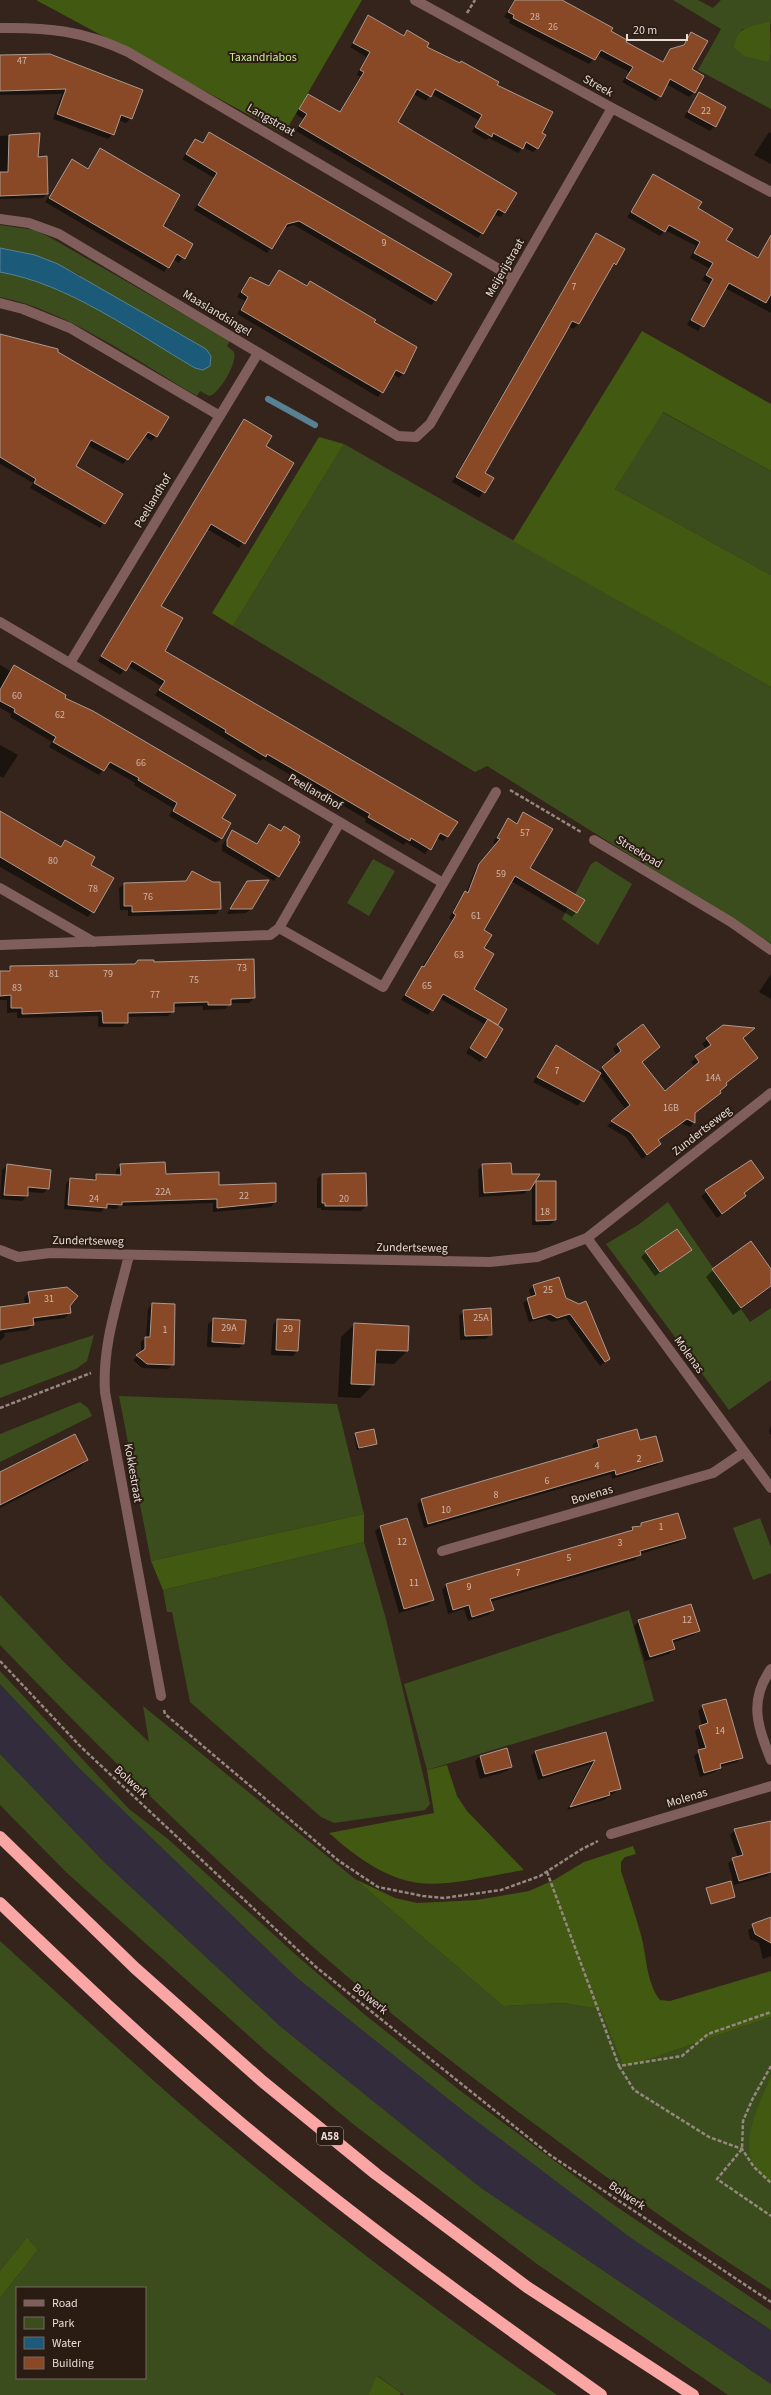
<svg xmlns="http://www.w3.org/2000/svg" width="771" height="2395" viewBox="0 0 771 2395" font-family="'Source Sans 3',sans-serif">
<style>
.industrial{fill:#322c3d}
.green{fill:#3c4d1d;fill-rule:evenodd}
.forest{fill:#425911}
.water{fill:#1b5a78;stroke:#588194}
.shadow{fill:#0007}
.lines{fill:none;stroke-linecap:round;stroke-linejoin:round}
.stream{stroke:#588194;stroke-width:6}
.building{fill:#894926;stroke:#ad998f}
.path{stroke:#958881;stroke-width:2.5;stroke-dasharray:4 2;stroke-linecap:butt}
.minor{stroke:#805e5c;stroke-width:10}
.highway{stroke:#faa6a4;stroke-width:12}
.labels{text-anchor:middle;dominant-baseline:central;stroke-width:4;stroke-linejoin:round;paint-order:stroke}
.number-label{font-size:10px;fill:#cfb6aa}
.shield{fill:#2a1b13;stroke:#aea19c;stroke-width:1}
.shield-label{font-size:11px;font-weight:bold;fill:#e6dbd6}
.park-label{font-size:12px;fill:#c9ef8f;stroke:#2a1b13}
.street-label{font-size:12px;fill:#e6dbd6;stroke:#2a1b13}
</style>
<rect width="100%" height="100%" fill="#34241c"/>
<!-- industrial -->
<path class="industrial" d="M0,1684l79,84 217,209 444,334 31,19v54l-290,-196 -200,-161 -176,-164 -105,-109z"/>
<!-- green -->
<path class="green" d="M673,0h25l15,8 8,-8h50v28l-1,-7 -29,9 28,32 2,-9v56l-73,-39 23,-41z
M0,225l35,5 16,8 179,103 -3,5 7,6c4,10 -15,43 -25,44l-9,-5 -3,5c-59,-34 -131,-86 -197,-99v-25l29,6 42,17 9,-20 -45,-20 -35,-7z
M662,412l109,59v104l-156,-86z
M344,444l427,243v256l-284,-177 -12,6 -242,-146z
M373,859l22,12 -26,45 -22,-13z
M596,861l36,23 -34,61 -36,-26 29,-55z
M668,1202l82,120 21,-14v72l-42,30 -123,-166 32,-19z
M94,1335l-7,26 -11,8 -76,29v-33z
M119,1396l218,8 27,110 -213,47z
M80,1402l8,6 4,8 -92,46v-28z
M760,1518l11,29v26l-18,7 -20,-52z
M364,1542l22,77 44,185 -5,6 -91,13 -13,-6 -131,-115 -18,-90h-5l-4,-22z
M0,1595l66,69 83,78 -6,-36 212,173 148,127 59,-3 38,6 24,59 147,-51v58l-4,11 -11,83 15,13v108c-76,-48 -148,-100 -220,-154 -60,-44 -119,-89 -176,-136 -132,-111 -256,-231 -375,-355z
M629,1610l25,91 -227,69 -23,-86z
M0,1671l129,138 39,30 127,115 69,60 94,75 153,114 160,108v19l-140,-92 -165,-125 -170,-136 -217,-209 -79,-84z
M0,1754l105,109 176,164 200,161 290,196v11h-43l-191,-131 -184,-140 -85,-71 -201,-180 -67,-68z
M0,1941c69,62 136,126 207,186 112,95 229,185 350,268h-153l-26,-19 -10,19h-368v-97l38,-48 -11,-13 -27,34zM17,2288h128v90h-128z"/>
<!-- forest -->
<path class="forest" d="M36,0h326l-78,134z
M770,21l1,32 -2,9 -25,-6 -10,-9c4,-22 17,-20 36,-26z
M642,331l129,73v67l-108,-59 -48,77 156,86v112l-258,-146z
M319,437l25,7 -111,182 -21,-13z
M364,1514v28l-201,48 -12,-29z
M447,1765l10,31 10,15 57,59c-30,5 -77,17 -106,13 -34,-5 -63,-27 -89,-50l105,-20 -7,-43z
M633,1846l3,8 -11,3 -4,5v9c7,21 14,43 20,64 6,22 5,47 19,65l10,1 101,-30v46l-147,51 -24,-59 -38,-6 -59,3 -148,-127 40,19 22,5 60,-3 52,-9 25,-11 30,-18z
M771,2075v107c-4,-4 -11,-8 -14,-12 -21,-27 5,-69 14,-95z
M27,2237l11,13 -38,48v-27z
M377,2376l24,17 -1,2h-32z"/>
<!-- water -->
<path class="water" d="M0,248l35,7 23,9 148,85 5,7 -1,10 -7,4 -8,-2c-60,-35 -126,-84 -195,-96z"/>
<!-- shadow -->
<path class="shadow" d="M514,0h44l67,42 37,20 9,-12 11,-4 10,-13 -1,37 3,22 -5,5 -23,-13 -10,17 -34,-19 7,-10 -32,-17 -8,9 -80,-41 1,-3 -6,-3z
M369,17l34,19 4,-4 19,15 70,38 44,48 -2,15 -5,4 -10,-5 -5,6 -29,-15 -3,2 -14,-8 6,-12 -19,-11 -28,-15 -5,7 -13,-7 -16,28 119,72 -12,19 -4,4 -6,-3 -16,24 -182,-107 7,-12 -7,-5 12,-19 31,18 21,-36 -3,-2 9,-18 -16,-10z
M0,56l131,62 -5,5 -8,-3 -5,14 -5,5 -55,-20 9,-25 -62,1z
M699,93l16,33 -5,5 -26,-14z
M769,132l2,1v31l-17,-9z
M39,134l-2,24 10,36 -4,4 -43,1v-63z
M209,134l227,166 -5,5 -137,-80 -10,3 -17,25 -73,-43 20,-32 -32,-19 13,-19 6,4z
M100,149l61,77 31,18 -13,19 -6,-4 -9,13 -119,-70 27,-42 15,9z
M653,176l44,32 29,16 -1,17 32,17 7,-9 7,4v60l-46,-25 -27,43 -11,-6 22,-41 -7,-4 7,-12 -19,-10 6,-12 -31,-16 -5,6 -33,-19z
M596,234l19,30 -5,4 -32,56 -5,5 -5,-3 -84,147 8,5 -13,20 -27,-16 140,-243z
M279,271l26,16 5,-5 106,66 -13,26 -4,4 -6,-4 -15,23 -141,-83 8,-13 -8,-4 9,-15 4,-4 18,9z
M0,335l57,17 99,84 -4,5 -8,-5 -21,28 -36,-19 -13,21 47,28 -21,34 -70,-40 3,-5 -33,-19z
M244,420l21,26 28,17 -54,85 -32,-19 -47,77 3,45 284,186 -4,4 -7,-3 -11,16 -19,-12 -2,3 -39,-23 1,-3 -103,-60 -3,2 -105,-66 6,-9 -33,-20 -8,9 -22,-14z
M0,665l10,6 5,-5 48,32 167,126 -9,15 -5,4 -47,-27 4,-8 -39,-23 1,-2 -29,-17 -7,9 -50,-28 3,-5 -42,-25 1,-3 -11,-6z
M0,745l18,10 -15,23 -3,-2z
M0,812l60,35 5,-6 24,24 24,14 -25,38 -88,-50z
M524,813l5,55 47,44 -4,5 -61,-36 -28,50 -1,18 -9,40 24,35 -12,33 -5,5 -14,-9 18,-29 -45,-26 -11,17 -27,-15 51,-80 -3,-2 12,-21 5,-4 9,-23 21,-26 -3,-1 11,-19 4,-4 7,4z
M269,825l11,6 4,-4 15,15 -25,39 -52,-30v-6l10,-14 23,14z
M193,872l19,11h7l1,26 -4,5 -88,2v-6h-8l-1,-22 5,-4 61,-2z
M247,882l5,26 -6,5 -19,1z
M153,963l101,35 -5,5h-19l-5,6 -22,1v-4l-30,1v4l-5,5 -41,1v5l-5,5h-24v-11l-81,2v-6l-10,1v-13h-7v-28h6l4,-5z
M771,974v25l-12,-7z
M643,1026l16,21 -18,15 24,31 30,-26 -4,-5 15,-13 -4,-5 21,-18 34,32 -32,26 -10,14 -21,16v8l-4,5 -9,-4 -23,18 -3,8 -13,10 -16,-22 -19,-11 19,-16 -27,-36 -21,32 -45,-24 23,-35 42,25 19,-16 -4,-7z
M751,1161l-8,32 2,3 -28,22 -16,-22z
M7,1165l41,24 -5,4 -16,-1v4l-5,5 -22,-2 2,-29z
M121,1165l97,21 57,16 -4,5 -58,5v-9l-94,3 -3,3 -11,-1 -4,4 -37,-3 2,-25 4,-5 22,1 5,-5 19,1v-6z
M482,1165l29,10 18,14 -5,5 -45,3 -1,-27z
M322,1174l44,32 -5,5 -40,-1v-2h-4v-29z
M537,1182l18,38 -5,5h-18v-38z
M691,1250l-36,26 -14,-19 5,-5z
M713,1270h58v17l-38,28 -27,-38z
M559,1278l6,20 44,61 -9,7 -34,-48 -14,4 -7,-4 -16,4 -6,-19 8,-6 -2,-7 4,-4z
M29,1293l40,12v8l-4,5 -33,4 1,3 -5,5 -24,3 1,3 -5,5v-33l25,-4 -1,-6z
M152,1304l21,60 -5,5 -26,-1 -9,-8 8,-7v-11l5,-5 2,-28z
M464,1311l27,23 -5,5 -26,1 -1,-24z
M213,1320l31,24 -5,4 -32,-1 1,-23z
M277,1320l20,31 -4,5 -22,-1 2,-30z
M355,1324l52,27 -13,13 -20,-1 -1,22 -13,13 -22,-1 3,-60z
M771,1425v10l-2,-3z
M636,1430l3,11 23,20 -5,4 -45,14 -1,-5 -187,54 -7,-23 4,-5 173,-50 -2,-4 5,-5z
M356,1434l20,10 -19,6 -3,-14z
M87,1460l-7,7 -80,41v-35z
M641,1524l43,13 -4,5 -40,12 -5,6 -145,42 3,8 -5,5 -20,6 -4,-12 -16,5 -6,-24 4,-5 181,-52 5,-5z
M380,1527l53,73 -5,5 -29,8 -24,-82z
M639,1621l59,10 -4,4 -22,8 2,6 -5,5 -24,7 -11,-35z
M703,1706l39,51 -5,5 -17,5 -5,5 -15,5 -6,-21 6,-5 -5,-20 7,-5 -4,-15z
M605,1733l15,56 -16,11 -37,10 24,-46 -53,16 -7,-24 5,-5z
M506,1749l5,17 -4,5 -27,8 -5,-18 5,-5z
M771,1824v48l-4,4 -33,9 -6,-22 10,-6 -8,-22 5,-5z
M771,1916v40l-8,3 -4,-16 -9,-4 -2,-9z"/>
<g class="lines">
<!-- stream -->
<path class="stream" d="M268,399l47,26"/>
</g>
<!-- building -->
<path class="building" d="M515,0h47l51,28 -2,3 16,9 -1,2 37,20 7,-13 14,-4 7,-13 17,9 -16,28 12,7 -9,17 -25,-14 -9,18 -35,-19 7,-11 -32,-17 -6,10 -82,-42 1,-3 -6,-3z
M368,15l36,21 3,-6 22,13 -2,4 33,16 1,-2 38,21 -2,3 56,27 -11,21 4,2 -8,14 -12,-7 -3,7 -30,-16 -1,4 -17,-10 7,-12 -18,-10 -29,-16 -4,8 -14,-8 -19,33 119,71 -12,20 -7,-4 -15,25 -184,-108 8,-12 -8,-5 9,-15 32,18 24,-40 -4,-2 10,-18 -17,-9z
M50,54l93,36 -11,29 -11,-4 -7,20 -57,-21 9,-25 -66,2v-36z
M699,92l27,15 -10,20 -28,-15z
M209,132l243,142 -16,27 -137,-80 -12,3 -15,25 -74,-44 19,-32 -31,-19 9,-15 8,4z
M40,133l-2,24 9,-1 1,38 -48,2v-24h8l1,-37z
M100,148l80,47 -17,31 30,18 -8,15 -8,-5 -8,14 -120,-70 23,-39 16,10z
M653,174l49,28 -4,6 35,21 -7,11 32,18 13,-23v59l-5,9 -37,-20 -25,44 -13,-7 22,-41 -7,-4 7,-12 -19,-10 6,-11 -31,-17 -4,7 -34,-20z
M596,233l29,16 -9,16 -2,-2 -35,61 -7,-3 -7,13 -80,139 9,5 -9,15 -29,-16z
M279,270l28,16 3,-5 66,39 -2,2 43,25 -13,27 -8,-4 -13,23 -142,-83 7,-13 -7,-5 9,-15 19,9z
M0,334l58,15v3l111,65 -12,20 -9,-5 -20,28 -37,-20 -15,26 47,28 -18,30 -71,-41 2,-4 -36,-22z
M244,419l28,17 -6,10 28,17 -49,81 -34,-20 -50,82 22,12 -18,33 293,171 -10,15 -8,-4 -9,17 -20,-12 -1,3 -42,-24 2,-3 -103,-60 -1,3 -41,-25 1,-2 -67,-40 6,-9 -33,-20 -6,10 -25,-15z
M14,665l52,30 -1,3 28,13 143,84 -14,23 9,5 -9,16 -49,-28 4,-8 -39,-23 1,-2 -29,-16 -6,9 -51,-29 3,-5 -42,-25 1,-3 -15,-8v-11z
M0,811l61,36 4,-7 30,17 -4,8 23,13 -20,35 -94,-56z
M523,812l30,17 -23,39 55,32 -8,13 -62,-37 -31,54 8,5 -8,13 10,6 -20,35 33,20 -9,16 -55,-31 -10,17 -28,-16 17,-29 2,1 32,-52 -3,-2 12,-22 3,2 11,-29 21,-25 -3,-1 11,-20 9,6z
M269,824l12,7 3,-5 16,10 -2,5 2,1 -21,35 -52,-31v-6l5,-10 25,14z
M192,871l21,11h7l1,27 -89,3v-6h-8v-23l62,-2z
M269,880l-17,29h-22l17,-28z
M254,959l1,39 -24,1v6h-23v-3l-34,1v9l-46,1v10h-25l-1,-12 -80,3v-6h-11v-13l-11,1v-25h10v-5l125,-2 3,-4h16v2z
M488,1019l15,10 -17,29 -16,-10z
M643,1024l17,23 -18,15 23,29 34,-29 -4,-6 16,-11 -5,-7 17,-13 32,3 -12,10 15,20 -32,25 1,2 -7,6 1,2 -26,20v10l-8,-4 -29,21 3,4 -14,11 -16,-22 -20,-12 19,-16 -28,-38 19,-16 -4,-7z
M556,1045l45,28 -17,29 -47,-25z
M751,1160l13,18 -20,15 2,3 -24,18 -17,-24z
M165,1162l1,12 53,-2v13l57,-2v19l-59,6v-9l-95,3v3l-15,-1v4l-39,-3 2,-27 26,2v-6l25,1 -1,-11z
M511,1163l1,11h28l-10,16 -46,3 -2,-29z
M7,1164l44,6 -2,19 -21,-2v9l-24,-1z
M366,1173l1,33h-42v-3h-3v-29z
M536,1181h20v39l-20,1z
M677,1229l15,21 -32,22 -15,-21z
M751,1241l20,28v17l-30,22 -29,-39z
M559,1277l7,21 13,6 7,-3 24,58 -5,3 -35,-48 -13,4 -7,-4 -17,5 -6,-21 9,-3 -3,-10z
M67,1287l11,9 -8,10 1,7 -38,5 1,7 -34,5v-23l30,-4 -2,-11z
M152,1303l23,1 -1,61 -27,-1 -11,-9 9,-6v-12h5z
M491,1308l1,27 -27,1 -2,-26z
M213,1318l33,2 -2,24 -32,-2z
M277,1319l23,1 -2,31 -22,-1z
M354,1323l55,3 -1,25 -32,-1 -2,35 -23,-1z
M374,1429l3,15 -18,4 -4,-15z
M637,1429l3,11 16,-4 7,25 -47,14 -1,-5 -187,54 -7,-25 178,-52 -2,-7z
M75,1434l13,26 -88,45v-33z
M678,1513l8,25 -46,13 1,4 -151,44 4,11 -22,7 -3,-12 -16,5 -7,-26 187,-54 -1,-3 9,-1v-3z
M407,1518l27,82 -30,9 -24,-83z
M691,1604l9,27 -28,9 3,9 -25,8 -12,-37z
M726,1699l17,59 -23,6 1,4 -17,5 -6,-23 8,-2 -7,-22 9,-3 -6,-18z
M606,1732l15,57 -12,3 1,3 -40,12 25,-47 -52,16 -8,-25z
M507,1748l5,19 -27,7 -5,-18z
M771,1821v51l-32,9 -7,-23 11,-3 -9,-26z
M731,1881l4,16 -24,7 -5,-16z
M771,1917v26l-16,-9 -3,-10z"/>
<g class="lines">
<!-- path -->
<path class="path" d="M467,13l8,-13
M510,790l71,42
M0,1408l91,-35
M0,1661l81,86 235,220 234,188 221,147
M164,1710l1,4 174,147 39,26 45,9 21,2 57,-8 39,-14 42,-27 16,-8
M547,1872l72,194 63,-10 26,-22 63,-22
M619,2066l15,24 75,47 33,12 12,18 17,16
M771,2066l-18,32 -10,23 -1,28 -25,30 54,37"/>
<!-- minor -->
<path class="minor" d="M415,0l197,108 159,84
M0,28c48,-1 84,3 128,24l386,226
M0,219l29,4 30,11 339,202 18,1 14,-13 182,-316
M0,303l23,6 47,19 150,88
M0,622l443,261
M70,663l188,-310
M594,840l137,82 40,28
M0,888l94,54
M279,928l104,59 113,-195
M0,945l270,-10 9,-7 61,-106
M587,1238l184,250
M0,1250l18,7 32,-4 440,9 47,-5 50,-19 184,-145
M129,1255c-11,46 -27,90 -24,137l56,304
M442,1551l271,-78 31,-21
M771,1669c-23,32 -13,58 0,91
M611,1834l160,-48"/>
<!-- highway -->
<path class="highway" d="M0,1837l135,131 127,113 114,93 151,113 166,108
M0,1903c79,76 158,151 242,221 115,96 237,184 359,271"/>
</g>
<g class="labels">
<!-- number labels -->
<g class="number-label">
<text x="535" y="17">28</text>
<text x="553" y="27">26</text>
<text x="22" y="61">47</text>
<text x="706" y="111">22</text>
<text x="384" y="243">9</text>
<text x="574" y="287">7</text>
<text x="17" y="696">60</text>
<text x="60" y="715">62</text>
<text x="141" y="763">66</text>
<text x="525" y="833">57</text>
<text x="53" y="861">80</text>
<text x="501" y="874">59</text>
<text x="93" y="889">78</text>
<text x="148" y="897">76</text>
<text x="476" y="916">61</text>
<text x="459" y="955">63</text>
<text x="242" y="968">73</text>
<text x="54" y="974">81</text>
<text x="108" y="974">79</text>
<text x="194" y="980">75</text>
<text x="427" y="986">65</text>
<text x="17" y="988">83</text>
<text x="155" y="995">77</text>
<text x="557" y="1071">7</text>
<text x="713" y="1078">14A</text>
<text x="671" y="1108">16B</text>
<text x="163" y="1192">22A</text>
<text x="244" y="1196">22</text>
<text x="94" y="1199">24</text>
<text x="344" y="1199">20</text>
<text x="545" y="1212">18</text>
<text x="548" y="1290">25</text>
<text x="49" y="1299">31</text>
<text x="481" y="1318">25A</text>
<text x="229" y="1328">29A</text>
<text x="288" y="1329">29</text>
<text x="165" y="1330">1</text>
<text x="639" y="1459">2</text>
<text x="597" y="1466">4</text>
<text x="547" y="1481">6</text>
<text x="496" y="1495">8</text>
<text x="446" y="1510">10</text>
<text x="661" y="1527">1</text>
<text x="402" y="1542">12</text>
<text x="620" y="1543">3</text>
<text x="569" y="1558">5</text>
<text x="518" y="1573">7</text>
<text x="414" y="1583">11</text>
<text x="469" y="1587">9</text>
<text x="687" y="1620">12</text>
<text x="720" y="1731">14</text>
</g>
<!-- shield labels -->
<rect class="shield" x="317" y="2127" width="26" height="18" rx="3"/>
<g class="shield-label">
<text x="330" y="2136">A58</text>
</g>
<!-- park labels -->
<g class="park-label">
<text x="263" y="57">Taxandriabos</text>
</g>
<!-- street labels -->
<g class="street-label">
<text transform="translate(598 86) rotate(29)">Streek</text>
<text transform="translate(271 120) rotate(30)">Langstraat</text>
<text transform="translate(505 268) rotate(-60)">Meijerijstraat</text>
<text transform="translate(217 313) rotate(31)">Maaslandsingel</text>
<text transform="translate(153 501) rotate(-59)">Peellandhof</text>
<text transform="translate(315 792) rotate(30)">Peellandhof</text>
<text transform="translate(639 852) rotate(31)">Streekpad</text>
<text transform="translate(702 1131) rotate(-38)">Zundertseweg</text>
<text transform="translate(88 1241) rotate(1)">Zundertseweg</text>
<text transform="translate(412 1248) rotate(1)">Zundertseweg</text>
<text transform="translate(689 1355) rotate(54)">Molenas</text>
<text transform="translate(133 1473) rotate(80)">Kokkestraat</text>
<text transform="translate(592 1495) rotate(-16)">Bovenas</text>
<text transform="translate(131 1782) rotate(43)">Bolwerk</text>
<text transform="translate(687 1798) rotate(-17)">Molenas</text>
<text transform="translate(370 1999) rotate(39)">Bolwerk</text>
<text transform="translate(627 2196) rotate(34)">Bolwerk</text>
</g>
</g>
<!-- legend -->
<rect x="16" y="2287" width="130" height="92" fill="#2a1b13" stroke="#756861"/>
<rect x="24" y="2300" width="20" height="6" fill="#805e5c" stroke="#756861"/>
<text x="52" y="2307" font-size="12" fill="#e6dbd6">Road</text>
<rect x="24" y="2317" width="20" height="12" fill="#3c4d1d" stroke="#756861"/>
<text x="52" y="2327" font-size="12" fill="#e6dbd6">Park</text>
<rect x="24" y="2337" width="20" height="12" fill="#1b5a78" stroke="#756861"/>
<text x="52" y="2347" font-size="12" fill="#e6dbd6">Water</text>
<rect x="24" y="2357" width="20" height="12" fill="#894926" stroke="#756861"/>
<text x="52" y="2367" font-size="12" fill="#e6dbd6">Building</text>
<!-- scale -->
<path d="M627 34v6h60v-6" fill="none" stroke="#e6dbd6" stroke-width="2"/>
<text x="633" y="34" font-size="12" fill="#e6dbd6" stroke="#2a1b13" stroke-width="3" paint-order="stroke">20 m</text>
</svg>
